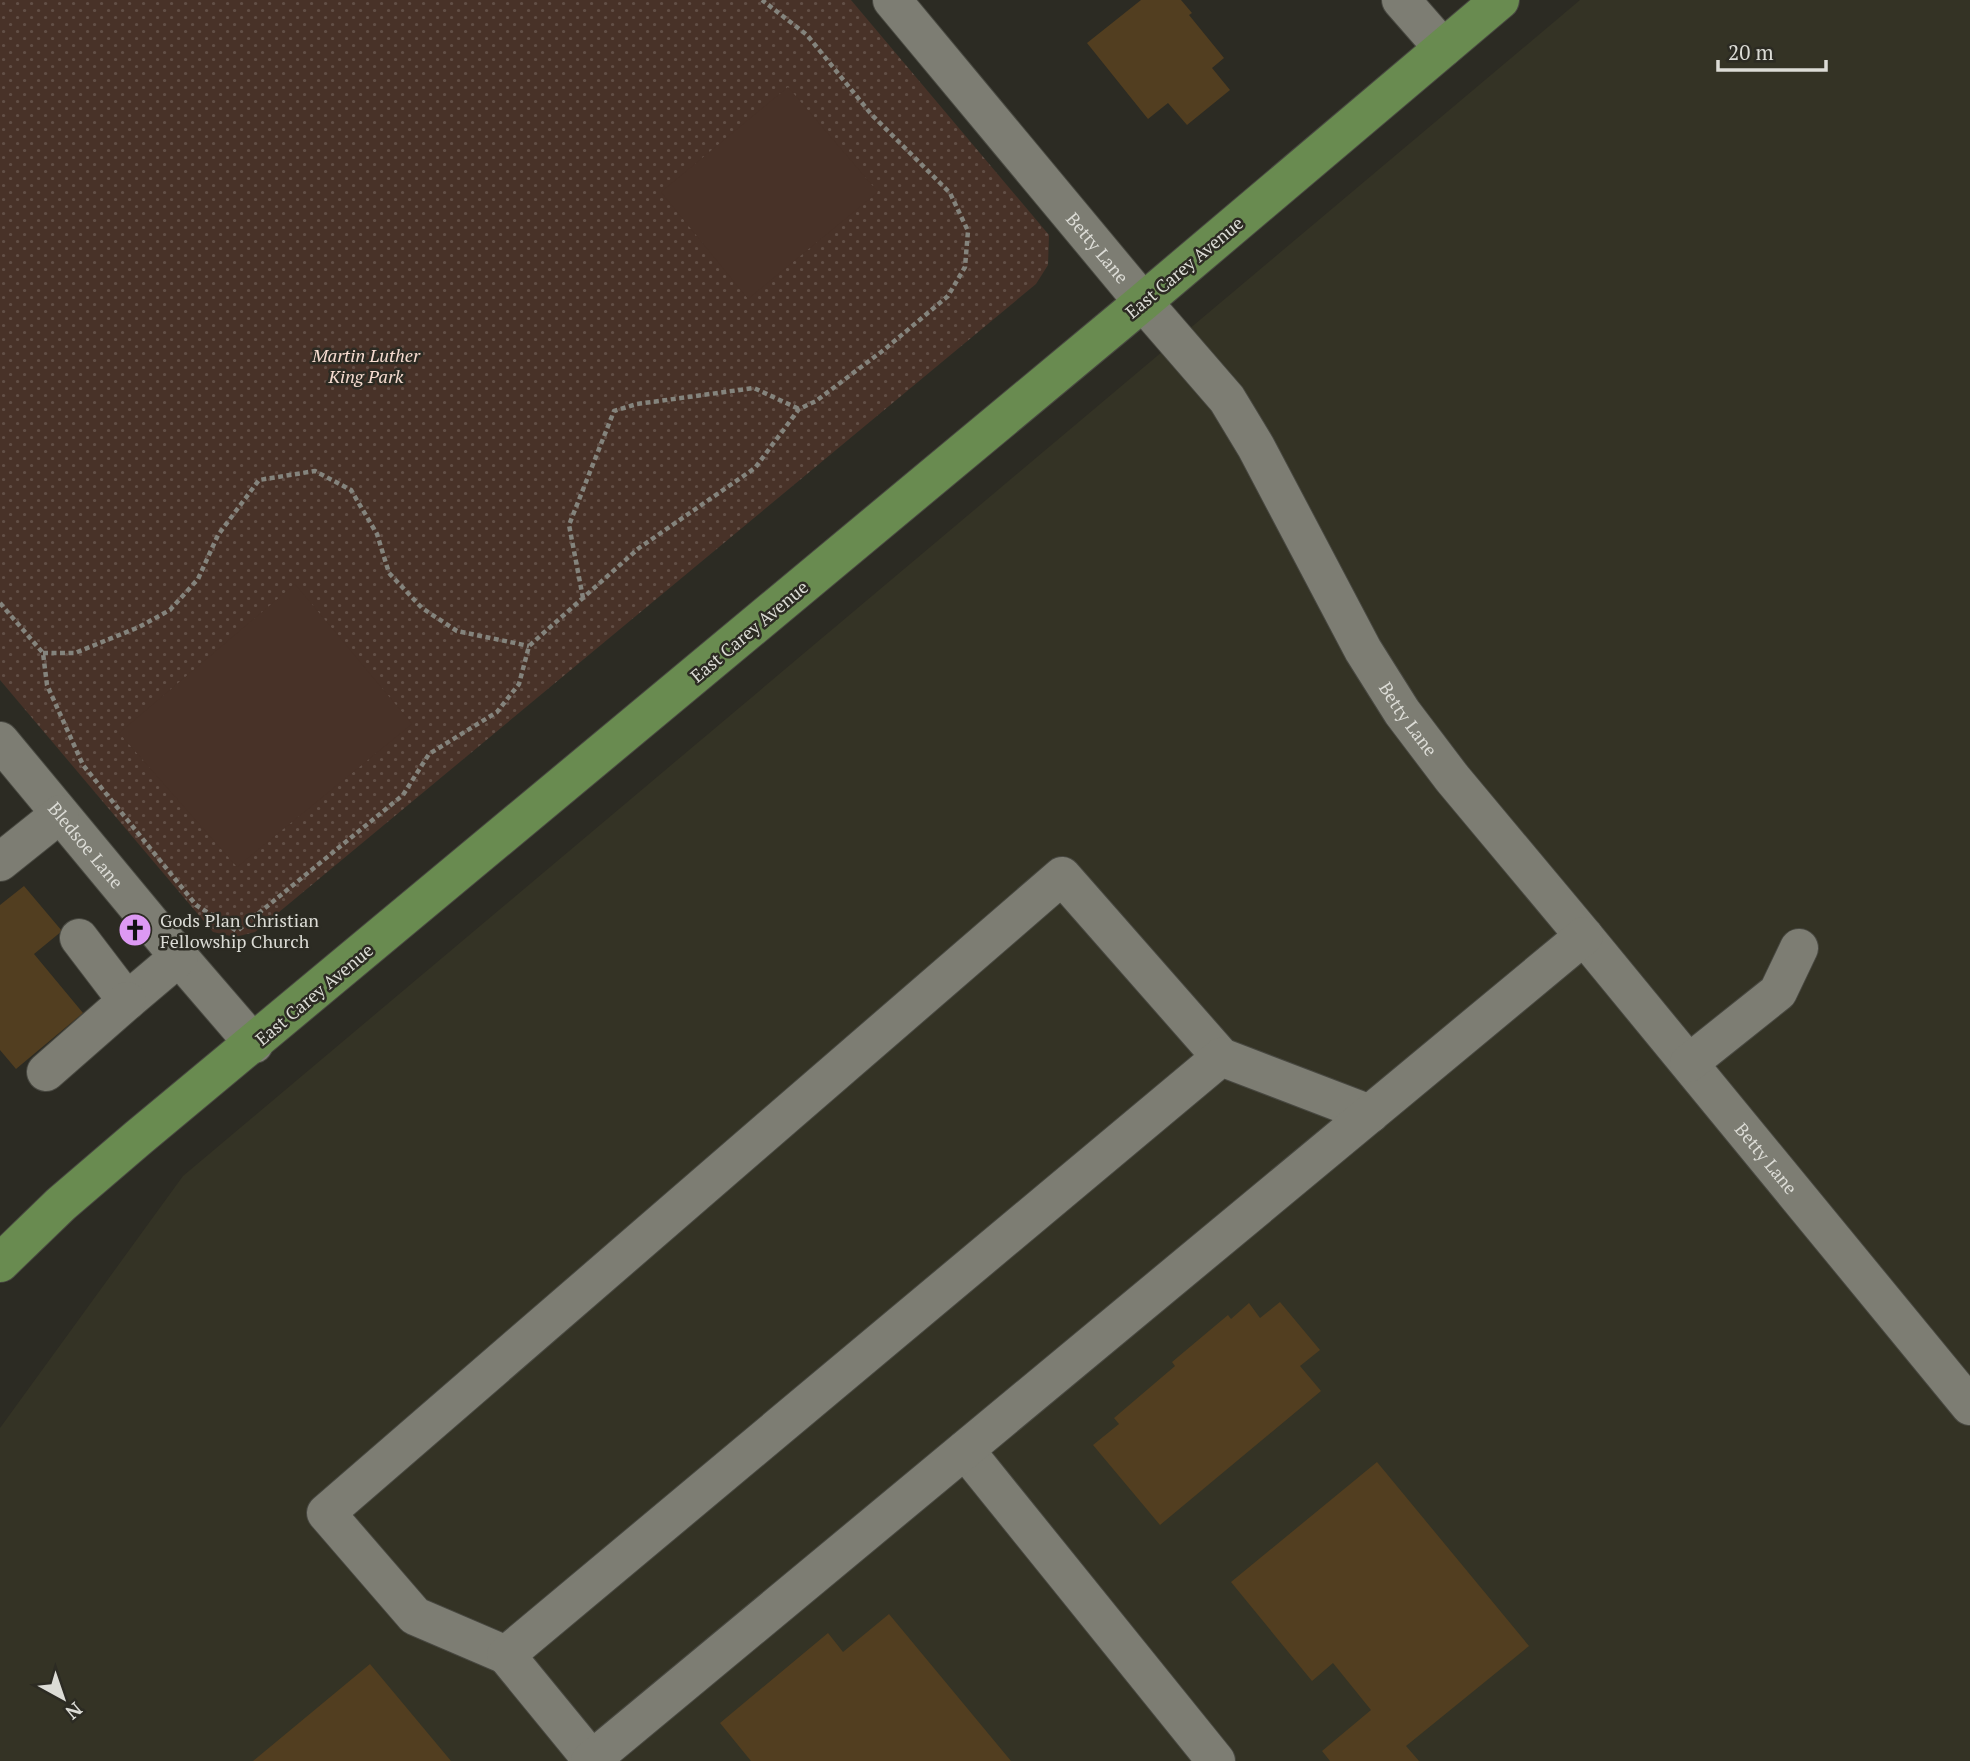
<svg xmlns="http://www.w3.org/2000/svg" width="1970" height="1761" viewBox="0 0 1970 1761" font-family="'PT Serif',serif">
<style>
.built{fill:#343325}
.green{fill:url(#green-dots)}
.pitch{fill:#483228}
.building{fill:#523e20}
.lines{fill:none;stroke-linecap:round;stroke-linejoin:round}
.minor-casing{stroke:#484841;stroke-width:40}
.major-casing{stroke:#484841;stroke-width:40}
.path{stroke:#84847d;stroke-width:4.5;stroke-dasharray:5 3.5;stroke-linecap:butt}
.minor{stroke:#7d7d73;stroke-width:38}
.major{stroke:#698b50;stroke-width:38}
.labels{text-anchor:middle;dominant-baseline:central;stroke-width:5;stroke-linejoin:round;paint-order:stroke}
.street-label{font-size:18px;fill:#dcdcd6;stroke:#2c2b23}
.park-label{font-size:18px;font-style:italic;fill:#f6dcd0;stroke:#2c2b23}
.poi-label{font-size:18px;fill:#dcdcd6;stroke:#2c2b23;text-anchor:start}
</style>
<defs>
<pattern id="green-dots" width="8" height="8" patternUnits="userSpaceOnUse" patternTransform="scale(1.75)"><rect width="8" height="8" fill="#483228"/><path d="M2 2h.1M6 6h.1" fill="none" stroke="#624f46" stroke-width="1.8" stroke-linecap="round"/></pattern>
</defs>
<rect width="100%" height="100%" fill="#2c2b23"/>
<!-- built -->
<path class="built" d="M1580,0h390v1761h-1970v-333l183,-252z"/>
<!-- green -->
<path class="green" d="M0,0h851l198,235 -1,30 -12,19 -781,648 -20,5 -22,-5 -213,-252z"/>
<!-- pitch -->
<path class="pitch" d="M788,87l90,105 -130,107 -87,-107z
M295,584l117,140 -175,143 -118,-134z"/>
<!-- building -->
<path class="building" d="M1141,0h40l11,13 -3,2 35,43 -12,10 18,22 -43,35 -19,-22 -20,16 -61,-76z
M24,886l38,45 -28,23 49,59 -67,56 -16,-19v-145z
M1280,1302l40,48 -20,16 21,25 -161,134 -67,-80 26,-21 -5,-6 61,-52 -3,-4 56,-47 3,4 18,-16 11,15z
M1377,1462l152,184 -123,100 13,15h-89l-8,-10 49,-41 -38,-47 -21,18 -81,-99z
M889,1614l122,147h-260l-31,-38 108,-90 15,19z
M370,1664l81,97h-198z"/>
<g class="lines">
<defs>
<g id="minor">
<path id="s1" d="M892,0l251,302 84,97 29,48 107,203 39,62 50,66 132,158 386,470"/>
<path d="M1401,0l42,48"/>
<path id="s2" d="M0,741l179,216 75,87"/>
<path d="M0,862l60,-48"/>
<path d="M79,938l48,63 52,-44"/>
<path d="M1689,1063l89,-71 21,-44"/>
<path d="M46,1072l81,-71"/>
<path d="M965,1450l251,311"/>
<path d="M506,1655l-91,-39 -89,-103 736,-637 159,181"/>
<path d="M592,1760l-86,-105 715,-598 149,57"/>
<path d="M590,1761l994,-825"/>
</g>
<path id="major" d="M0,1263l61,-59 77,-66 1005,-836 357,-302"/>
</defs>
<!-- minor casing -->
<use href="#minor" class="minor-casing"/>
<!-- major casing -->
<use href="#major" class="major-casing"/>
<!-- path -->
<path class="path" d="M583,598l-14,-73 45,-114 23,-7 117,-16 45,21
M0,603l43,50 4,32 36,80 113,140 41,26 166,-136 26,-41 68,-42 22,-28 10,-38 110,-98 116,-80 44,-59 17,-8 69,-52 63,-53 17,-29 3,-36 -18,-38 -79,-79 -64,-79 -45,-35
M43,653h32l64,-26 31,-17 28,-31 20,-44 41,-55 56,-9 36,19 26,44 12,39 33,35 35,23 72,15"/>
<!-- minor -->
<use href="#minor" class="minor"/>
<!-- major -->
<use href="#major" class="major"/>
</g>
<!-- icons -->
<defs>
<symbol id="church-disc" viewBox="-11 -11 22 22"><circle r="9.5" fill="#dd99f3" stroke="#2c2b23"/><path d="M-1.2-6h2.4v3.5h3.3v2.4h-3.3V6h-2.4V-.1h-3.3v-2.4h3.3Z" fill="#111"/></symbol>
</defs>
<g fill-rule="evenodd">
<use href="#church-disc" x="116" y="911" width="38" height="38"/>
</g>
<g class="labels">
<!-- street labels -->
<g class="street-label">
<text stroke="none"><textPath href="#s1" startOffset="322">Betty Lane</textPath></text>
<text transform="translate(1184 267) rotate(-40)">East Carey Avenue</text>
<text transform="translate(749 631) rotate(-40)">East Carey Avenue</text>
<text stroke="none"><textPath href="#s1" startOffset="889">Betty Lane</textPath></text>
<text stroke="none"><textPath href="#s2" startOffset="135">Bledsoe Lane</textPath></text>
<text transform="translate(314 994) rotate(-40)">East Carey Avenue</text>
<text stroke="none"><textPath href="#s1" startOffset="1456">Betty Lane</textPath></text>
</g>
<!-- park labels -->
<g class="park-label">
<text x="366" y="355">Martin Luther<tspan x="366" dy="21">King Park</tspan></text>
</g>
<!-- poi labels -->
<g class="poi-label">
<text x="160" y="920">Gods Plan Christian<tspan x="160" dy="21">Fellowship Church</tspan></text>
</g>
</g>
<!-- north arrow -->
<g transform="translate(63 1698) rotate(140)" stroke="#2c2b23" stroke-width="5" paint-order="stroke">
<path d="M0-5L12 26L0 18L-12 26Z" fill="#dcdcd6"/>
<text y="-10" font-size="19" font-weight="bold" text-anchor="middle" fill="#dcdcd6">N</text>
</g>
<!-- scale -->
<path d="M1718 60v10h108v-10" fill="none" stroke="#dcdcd6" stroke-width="3.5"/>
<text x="1728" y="60" font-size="21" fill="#dcdcd6" stroke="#2c2b23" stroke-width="5" paint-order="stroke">20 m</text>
</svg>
